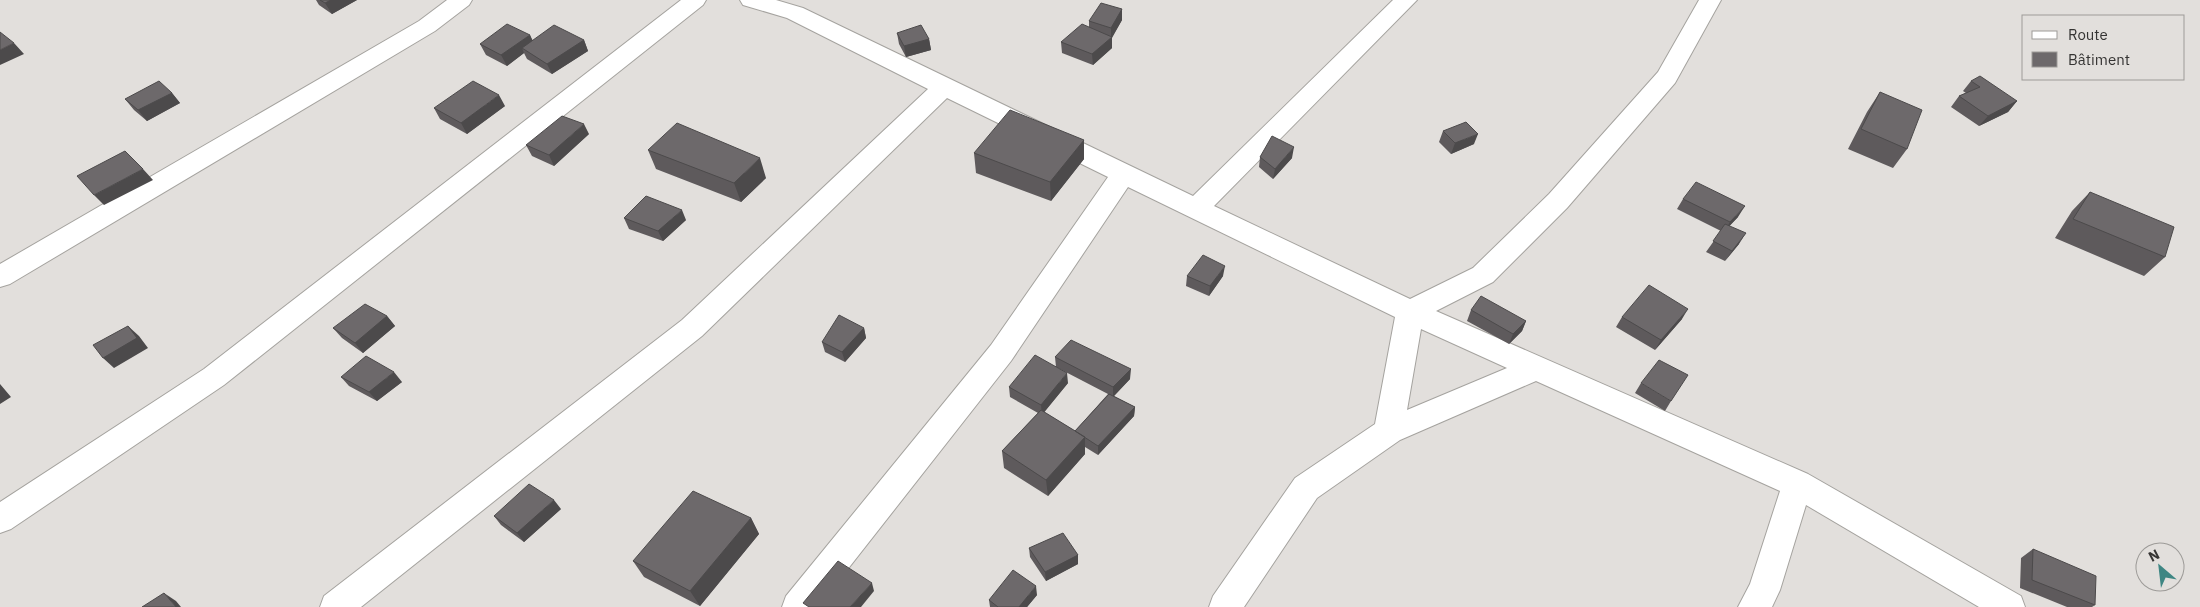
<svg xmlns="http://www.w3.org/2000/svg" width="2200" height="607" viewBox="0 0 2200 607" font-family="'IBM Plex Sans',sans-serif">
<style>
.lines{fill:none;stroke-linecap:round;stroke-linejoin:round}
.street-casing{stroke:#a5a39f;stroke-width:2}
.street{fill:#fff;fill-rule:evenodd}
.wall{fill:#5e5a5c}
.shaded-wall{fill:#4c4a4b}
.building{fill:#6d696b;stroke:#4c4a4b}
</style>
<rect width="100%" height="100%" fill="#e2dfdc"/>
<g class="lines">
<defs>
<path id="street" d="M447,0h25l-3,5 -34,26 -425,253 -10,3v-23l419,-243z
M681,0h25l-3,5 -479,380 -213,144 -11,4v-31l204,-133z
M740,0h36l27,8 390,188 200,-196h24l-203,206 196,93 63,-31 76,-74 109,-122 41,-72h22l-46,83 -108,125 -74,74 -57,29 372,163 213,122 4,11h-46l-173,-102 -26,85 -8,17h-34l12,-23 30,-93 -244,-110 -136,59 -83,58 -73,109h-35l4,-11 82,-118 80,-54 20,-107 -267,-130 -117,174 -193,246h-36l4,-11 205,-251 117,-168 -161,-79 -245,238 -341,271h-41l4,-11 358,-276 246,-231 -141,-71 -44,-13zM1421,329l86,39 -100,42z"/>
</defs>
<!-- street casing -->
<use href="#street" class="street-casing"/>
<!-- street -->
<use href="#street" class="street"/>
</g>
<!-- wall -->
<path class="wall" d="M316,0h41l-25,14 -13,-9z
M1122,9v11l-10,17v11l-19,17 -31,-12 -1,-11 28,-15v-6z
M897,33l32,6 2,11 -25,7 -7,-13z
M530,35l2,6 52,-1 4,11 -36,23 -25,-15 -3,-6 -17,13 -21,-11 -6,-11z
M1971,81l46,20 -9,11 -29,14 -28,-19 8,-11 7,-3 -3,-2z
M1880,92l27,57 -14,19 -45,-19 19,-37z
M172,93l8,10 -33,18 -13,-11 -9,-11z
M505,106l-38,28 -27,-15 -6,-11z
M1443,131l31,13 -23,10 -12,-12z
M589,134l-35,32 -22,-10 -6,-11z
M1084,140v19l-33,42 -75,-28 -2,-20z
M648,150l118,28 -25,24 -85,-33z
M1260,157l32,1 -19,21 -14,-12z
M2090,192l75,65 -21,19 -89,-38 17,-27z
M1683,199l55,18 -9,9 10,18 -14,17 -19,-9 15,-21 -44,-22z
M624,218l62,2 -23,21 -34,-12z
M1187,276h36l-14,20 -23,-10z
M1471,310l55,11 -4,10 -13,13 -42,-23z
M387,316l8,10 -32,27 -21,-15 -9,-10z
M1622,317l60,2 -27,31 -39,-23z
M864,328l2,10 -21,24 -20,-10 -3,-10z
M1055,357l75,22 -16,17 21,11 -1,9 -36,39 -13,-8v7l-37,42 -44,-28 -2,-17 36,-38 -28,-16 -1,-10 59,-4 -24,29 31,19 33,-37 -52,-27z
M341,377l61,5 -25,19 -28,-15z
M1641,383l30,18 -6,10 -30,-18z
M561,509l-37,33 -23,-17 -7,-9z
M751,518l8,16 -59,72 -56,-29 -11,-16z
M1029,548l49,7v9l-32,17 -16,-24z
M2033,549l62,56 -3,2h-25l-47,-19 1,-30z
M1037,595l-10,12h-37l-1,-7z"/>
<!-- shaded-wall -->
<path class="shaded-wall" d="M331,0h26l-25,14 -7,-11z
M1122,9v11l-10,18v-1v11l-19,17 -1,-11 19,-16v-10z
M530,35l5,10 -13,3 2,5 -17,13 -6,-11z
M929,39l2,11 -25,7 -2,-11z
M584,40l4,11 -36,23 -5,-10z
M14,43l10,11 -24,11v-15z
M172,93l8,10 -33,18 -9,-11z
M499,95l6,11 -38,28 -6,-11z
M2017,101l-9,11 -29,14 9,-10z
M584,124l5,10 -35,32 -5,-11z
M1478,134l-4,10 -23,10 4,-11z
M1084,140v19l-33,42 -1,-19z
M1294,147l-2,11 -19,21 2,-10z
M760,158l6,20 -25,24 -7,-19z
M143,169l10,11 -49,25 -10,-10z
M1745,206l-7,11 -14,15 6,-10z
M682,210l4,10 -23,21 -5,-10z
M1746,233l-7,11 -14,17 7,-10z
M1225,266l-2,10 -14,20 1,-10z
M1688,309l-6,10 -27,31 6,-10z
M387,316l8,10 -32,27 -8,-10z
M1526,321l-4,10 -13,13 4,-10z
M128,326l11,10 9,12 -34,20 -11,-10z
M864,328l2,10 -21,24 -3,-10z
M1131,369l-1,10 -17,18v-10z
M394,372l8,10 -25,19 -8,-9z
M1067,373l1,10 -26,32 -1,-10z
M0,384l11,13 -11,7z
M1135,407l-1,9 -36,39v-9z
M1085,437v17l-37,42 -2,-16z
M554,500l7,9 -37,33 -7,-9z
M751,518l8,16 -59,72 -10,-15z
M1078,555v9l-32,17 -1,-9z
M872,583l2,8 -13,16h-11z
M1036,586l1,9 -10,12h-8z
M164,593l12,8 5,6h-5z"/>
<!-- building -->
<path class="building" d="M320,0h11l-6,3z
M1101,3l21,6 -11,19 -22,-7z
M507,24l23,11 -29,20 -21,-11z
M1082,24l30,13 -20,17 -31,-12z
M554,25l30,15 -37,24 -25,-16z
M921,25l8,14 -25,7 -7,-13z
M0,32l14,11 -14,7z
M1980,76l37,25 -29,15 -29,-20 21,-9 -9,-6z
M159,81l13,12 -34,17 -13,-11z
M473,81l26,14 -38,28 -27,-15z
M1880,92l42,18 -15,39 -46,-20z
M1010,110l74,30 -34,42 -76,-29z
M562,116l22,8 -35,31 -23,-10z
M1466,122l12,12 -23,9 -12,-12z
M677,123l83,35 -26,25 -86,-33z
M1272,136l22,11 -19,22 -15,-12z
M125,151l18,18 -49,26 -17,-19z
M1696,182l49,24 -15,16 -47,-23z
M2090,192l84,35 -9,30 -92,-38z
M646,196l36,14 -24,21 -34,-13z
M1725,224l21,9 -14,18 -19,-10z
M1203,255l22,11 -15,20 -23,-10z
M1649,285l39,24 -27,31 -39,-23z
M1481,296l45,25 -13,13 -42,-24z
M365,304l22,12 -32,27 -22,-15z
M839,315l25,13 -22,24 -20,-10z
M128,326l9,12 -34,20 -10,-13z
M1071,340l60,29 -18,18 -58,-30z
M1035,355l32,18 -26,32 -32,-18z
M366,356l28,16 -25,20 -28,-15z
M1659,360l29,15 -17,26 -30,-18z
M1109,394l26,13 -37,39 -23,-15z
M1041,410l44,27 -39,43 -44,-29z
M529,484l25,16 -37,33 -23,-17z
M693,491l58,27 -61,73 -57,-30z
M1063,533l15,22 -33,17 -16,-24z
M2033,549l63,27 -1,29 -63,-25z
M838,561l34,22 -22,24h-41l-6,-4z
M1013,570l23,16 -17,21h-21l-9,-7z
M164,593l12,14h-34z"/>
<!-- legend -->
<rect x="2022" y="15" width="162" height="65" fill="#e2dfdc" stroke="#9d9b98"/>
<rect x="2032" y="31" width="25" height="8" fill="#ffffff" stroke="#9d9b98"/>
<text x="2068" y="40" font-size="15" fill="#353433">Route</text>
<rect x="2032" y="52" width="25" height="15" fill="#6d696b" stroke="#9d9b98"/>
<text x="2068" y="65" font-size="15" fill="#353433">Bâtiment</text>
<!-- north arrow -->
<g transform="translate(2160 567) rotate(332)"><circle r="24" fill="#e2dfdc" stroke="#9d9b98"/>
<path d="M0-4L9 19L0 12L-9 19Z" fill="#3e8683"/>
<text y="-8" font-size="14" font-weight="bold" text-anchor="middle" fill="#353433">N</text>
</g>
</svg>
